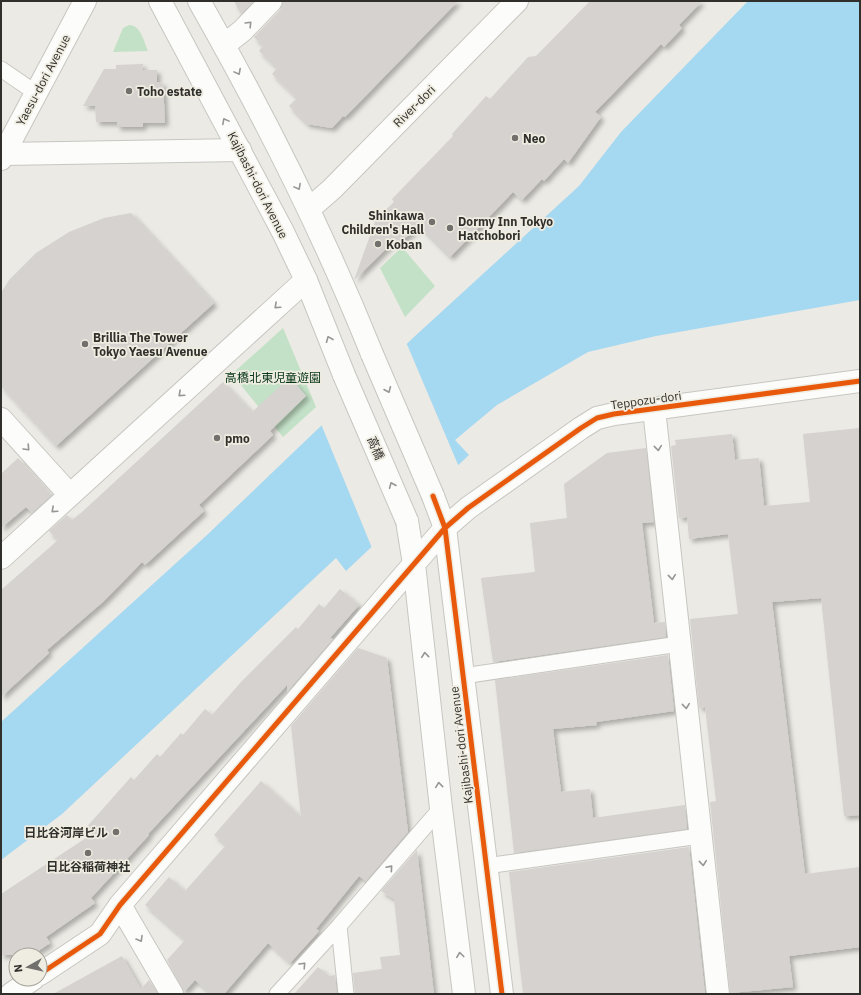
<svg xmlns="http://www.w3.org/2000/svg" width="861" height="995" viewBox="0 0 861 995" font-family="'IBM Plex Sans','Noto Sans JP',sans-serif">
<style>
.green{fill:#c3e1c6}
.water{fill:#a5d8f1}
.pier{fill:#eceae4}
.building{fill:#d5d2cf;filter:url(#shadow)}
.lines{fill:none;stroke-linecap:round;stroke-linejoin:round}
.service-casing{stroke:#c7c6c1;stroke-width:17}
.minor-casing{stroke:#c7c6c1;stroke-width:24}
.tertiary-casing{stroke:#c7c6c1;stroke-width:24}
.service{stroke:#fcfcfb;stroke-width:15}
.minor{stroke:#fcfcfb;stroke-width:22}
.tertiary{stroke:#fcfcfb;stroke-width:22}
.tertiary-bridge-casing{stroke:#c7c6c1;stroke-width:24;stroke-linecap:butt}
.tertiary-bridge{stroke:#fcfcfb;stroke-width:22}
.cycleway-casing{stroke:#efece1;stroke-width:8}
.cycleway{stroke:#e8590c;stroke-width:5}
.oneway{stroke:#969693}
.poi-dot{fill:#72706c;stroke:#efece1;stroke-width:1.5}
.labels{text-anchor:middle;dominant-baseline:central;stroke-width:3.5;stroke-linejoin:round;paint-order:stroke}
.street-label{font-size:12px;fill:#302f2b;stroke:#efece1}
.poi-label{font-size:12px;font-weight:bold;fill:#302f2b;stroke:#efece1;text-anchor:start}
.park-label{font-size:12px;fill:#053517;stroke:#efece1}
</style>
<defs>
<filter id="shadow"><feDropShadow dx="3.5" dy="3.5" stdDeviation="2" flood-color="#0004"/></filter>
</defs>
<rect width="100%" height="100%" fill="#eceae4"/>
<!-- green -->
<path class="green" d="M129,25c12,0 15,17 19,26l-35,1 10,-24z
M402,247l33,39 -30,31 -25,-49z
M283,328l33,79 -33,30 -51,-63z"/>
<!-- water -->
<path class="water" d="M748,1h112v299l-204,36 -68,16 -91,53 -42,35 14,15 -123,116 -10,-13 -274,256 -61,46v-138l206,-187 207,-198 165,-151 42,-54z"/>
<!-- pier -->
<path class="pier" d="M406,342l53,125 -87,81 -51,-124z"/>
<!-- building -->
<path class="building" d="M234,1h20l-13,13z
M283,1h175l-113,116 -2,-1 -11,12 -25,-4 -18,-18 8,-8 -25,-24 5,-6 -18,-17 4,-5 -9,-9 26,-27z
M590,1h112l-23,24 3,3 -18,19 -3,-3 -66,68 6,5 -33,46 -4,-4 -20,22 -2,-2 -20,21 -9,-8 -63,65 -31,-31 -21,18 -4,-3 -40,39 22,-61 18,-17 -2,-3 61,-63 -1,-2 34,-38 4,3 38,-42 8,-1z
M143,64l-1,6h15v12l6,1 2,40h-22v4h-26v-5h-21l-1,-16h-12l21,-37h12v-4z
M131,213l83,90 -158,143 -55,-60v-93l8,-13 27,-27 33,-21 35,-14z
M290,377l16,19 -36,35 3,4 -74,70 5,6 -59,54 -3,-3 -38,39 -57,49 2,3 -48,44v-107l57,-50 -9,-9 18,-16 5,5 10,-8 141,-130 29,30z
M860,428v387l-16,1 -23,-218 -49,4 33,272 55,-7v80l-71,9 4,31 -63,6 -20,-191 6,-1 -11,-94 -6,1 -9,-89 48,-5 -10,-80 -39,5 -2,-22 -8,1 -8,-72 5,-1 -1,-5 57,-6 3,26 24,-2 5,48 46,-4 -7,-68z
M646,448l8,74 -12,1 12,100 11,-1 1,15 -173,25 -12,-84 54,-6 -5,-49 37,-5 -3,-34 43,-31z
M18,458l33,38 -19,17 -6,-6 -25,21v-54z
M340,589l19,16 -29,33 3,1 -46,53v-7l-139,149 1,1 -58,63 4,5 -49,34 4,6 -18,12h-31v-61l88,-58 -5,-6 47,-53 3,3 23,-26 3,3 21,-24 2,2 22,-26 7,6 29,-33 55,-55 2,2 21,-25 5,4z
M358,648l29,10 21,174 -42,49 -7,-5 -43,53 3,2 -29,32 -22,-20 -44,51h-13l-16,-14 -11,12 -17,-32 18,-20 -40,-35 24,-28 16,14 41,-46 -12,-10 47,-54 40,36 -10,-91z
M668,655l6,56 -78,11 1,3 -44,4 8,63 29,-3 3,29 92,-13 2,24 -173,24 -19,-173z
M689,847l16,147h-182l-14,-122z
M417,850l17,144h-79l-2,-21 29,-4 -2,-12 20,-2 -6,-56 -13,-8z
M122,956l19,33 8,-9 9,14h-105z
M318,967l11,9 6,-1 2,19h-43z"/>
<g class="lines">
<defs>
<path id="service" d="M1,69l35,24
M463,676l216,-32
M486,866l214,-30
M339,926l7,68
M277,994l62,-68 102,-118"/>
<path id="minor" d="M224,45l18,-14 29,-30
M4,154l236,-4
M654,409l64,585
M1,419l69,76
M1,558l305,-278
M120,905l52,89
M40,974l60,-40 20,-29 294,-341
M11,994l22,-15"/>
<path id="tertiary" d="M160,1l123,231 23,48 38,95
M199,1c65,114 124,231 173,353
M1,159l84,-158
M309,209l23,-20 185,-188
M433,496l12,32 57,466
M407,521l7,43 27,244 23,186
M414,564l31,-36 23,-20 113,-80 16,-10 17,-4 246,-33"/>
</defs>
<!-- service casing -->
<use href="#service" class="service-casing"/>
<!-- minor casing -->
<use href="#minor" class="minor-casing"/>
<!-- tertiary casing -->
<use href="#tertiary" class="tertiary-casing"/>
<!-- service -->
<use href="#service" class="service"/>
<!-- minor -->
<use href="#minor" class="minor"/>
<!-- tertiary -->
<use href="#tertiary" class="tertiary"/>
<defs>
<path id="tertiary-bridge" d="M372,354l61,142
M344,375l63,146"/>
</defs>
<!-- tertiary-bridge casing -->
<use href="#tertiary-bridge" class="tertiary-bridge-casing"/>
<!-- tertiary-bridge -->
<use href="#tertiary-bridge" class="tertiary-bridge"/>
<defs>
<path id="cycleway" d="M433,496l12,32 57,466
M40,974l60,-40 20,-29 325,-377 23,-20 113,-80 16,-10 17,-4 246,-33"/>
</defs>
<!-- cycleway casing -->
<use href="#cycleway" class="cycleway-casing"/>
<!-- cycleway -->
<use href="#cycleway" class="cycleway"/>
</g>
<!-- one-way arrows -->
<defs><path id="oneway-chevron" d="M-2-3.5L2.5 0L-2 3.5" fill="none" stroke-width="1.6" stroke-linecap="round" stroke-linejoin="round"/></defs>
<g class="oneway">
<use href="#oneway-chevron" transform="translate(249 24) rotate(-46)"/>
<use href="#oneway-chevron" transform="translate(238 72) rotate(62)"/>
<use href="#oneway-chevron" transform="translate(225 121) rotate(-118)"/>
<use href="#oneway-chevron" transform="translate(298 187) rotate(62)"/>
<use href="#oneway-chevron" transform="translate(277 306) rotate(138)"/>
<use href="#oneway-chevron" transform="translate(329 339) rotate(-112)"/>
<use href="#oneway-chevron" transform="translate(388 390) rotate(67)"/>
<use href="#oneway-chevron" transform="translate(181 394) rotate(138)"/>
<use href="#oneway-chevron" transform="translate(27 448) rotate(47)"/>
<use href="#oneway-chevron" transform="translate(658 448) rotate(84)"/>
<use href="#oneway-chevron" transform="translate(392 485) rotate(-113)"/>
<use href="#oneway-chevron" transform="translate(54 510) rotate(138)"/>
<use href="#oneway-chevron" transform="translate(672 577) rotate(84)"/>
<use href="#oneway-chevron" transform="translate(425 655) rotate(-96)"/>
<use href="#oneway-chevron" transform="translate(686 706) rotate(84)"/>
<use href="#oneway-chevron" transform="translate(439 785) rotate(-96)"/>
<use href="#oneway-chevron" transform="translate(703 863) rotate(84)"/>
<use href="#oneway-chevron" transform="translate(390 868) rotate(-49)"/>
<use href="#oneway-chevron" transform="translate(140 939) rotate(60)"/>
<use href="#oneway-chevron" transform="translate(460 955) rotate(-97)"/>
<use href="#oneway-chevron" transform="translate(303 965) rotate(-47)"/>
</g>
<!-- markers -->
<g class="poi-dot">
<circle cx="129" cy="91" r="4"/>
<circle cx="515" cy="138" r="4"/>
<circle cx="432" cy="222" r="4"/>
<circle cx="450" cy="228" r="4"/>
<circle cx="378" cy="244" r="4"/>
<circle cx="85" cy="344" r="4"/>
<circle cx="217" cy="438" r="4"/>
<circle cx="116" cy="832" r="4"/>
<circle cx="88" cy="853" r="4"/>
</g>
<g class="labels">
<!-- street labels -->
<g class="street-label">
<text transform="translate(43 80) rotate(-62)">Yaesu-dori Avenue</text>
<text transform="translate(414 106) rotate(-45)">River-dori</text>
<text transform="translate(258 185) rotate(63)">Kajibashi-dori Avenue</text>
<text transform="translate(646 400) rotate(-8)">Teppozu-dori</text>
<text transform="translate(376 448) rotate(67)">高橋</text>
<text transform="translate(461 745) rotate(-97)">Kajibashi-dori Avenue</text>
</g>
<!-- poi labels -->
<g class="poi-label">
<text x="137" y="91">Toho estate</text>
<text x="523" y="138">Neo</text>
<text x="424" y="215" text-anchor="end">Shinkawa<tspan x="424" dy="14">Children's Hall</tspan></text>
<text x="458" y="221">Dormy Inn Tokyo<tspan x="458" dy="14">Hatchobori</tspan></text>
<text x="386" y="244">Koban</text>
<text x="93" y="337">Brillia The Tower<tspan x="93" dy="14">Tokyo Yaesu Avenue</tspan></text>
<text x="225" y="438">pmo</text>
<text x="108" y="832" text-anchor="end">日比谷河岸ビル</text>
<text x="88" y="866" text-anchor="middle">日比谷稲荷神社</text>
</g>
<!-- park labels -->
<g class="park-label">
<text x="273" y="377">高橋北東児童遊園</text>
</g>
</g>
<!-- border -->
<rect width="861" height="995" fill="none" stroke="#302f2b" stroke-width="4"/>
<!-- north arrow -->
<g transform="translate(28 967) rotate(262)"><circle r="19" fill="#efece1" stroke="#a3a098"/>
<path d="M0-3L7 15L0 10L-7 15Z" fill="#72706c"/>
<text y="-6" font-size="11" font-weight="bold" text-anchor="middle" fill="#302f2b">N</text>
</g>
</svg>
